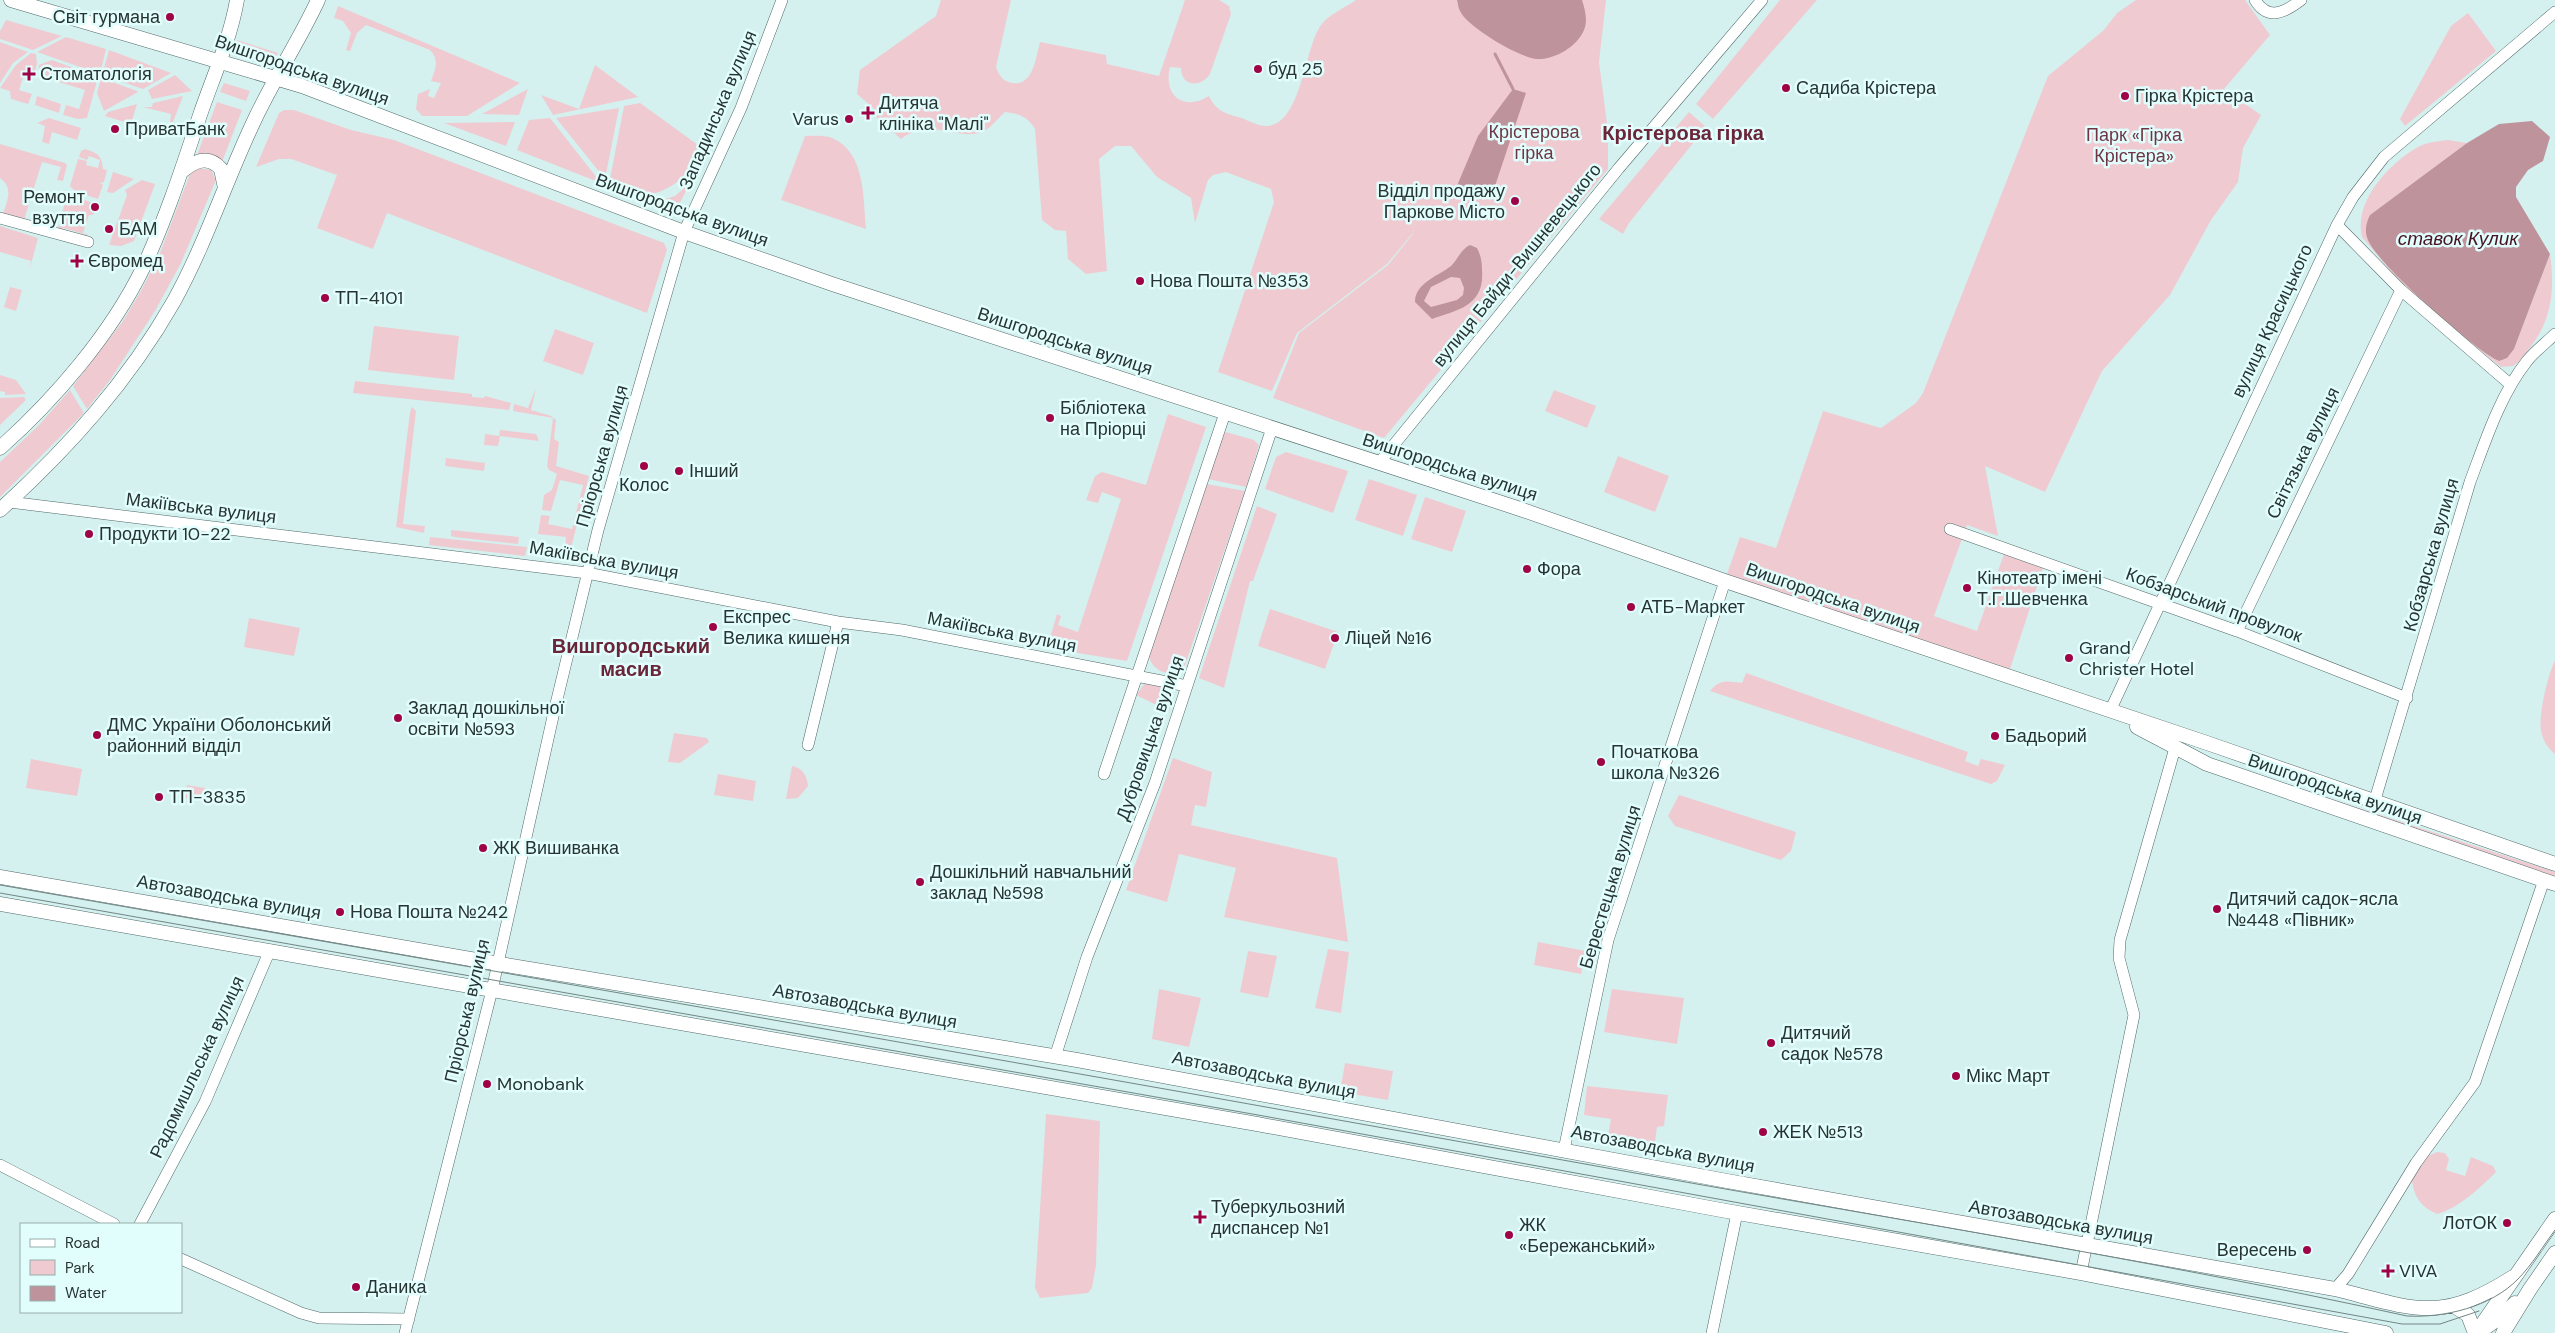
<svg xmlns="http://www.w3.org/2000/svg" width="2555" height="1333" viewBox="0 0 2555 1333" font-family="'DM Sans',sans-serif">
<style>
.green{fill:#efcbd1}
.water{fill:#bf939b;fill-rule:evenodd}
.lines{fill:none;stroke-linecap:round;stroke-linejoin:round}
.stream{stroke:#bf939b;stroke-width:3}
.minor-casing{stroke:#4f6968;stroke-width:12}
.major-casing{stroke:#4f6968;stroke-width:15}
.minor{stroke:#fff;stroke-width:11}
.major{stroke:#fff;stroke-width:14}
.tram{stroke:#738685;stroke-width:1}
.poi-dot{fill:#9f0346;stroke:#e1fefd;stroke-width:2}
.labels{text-anchor:middle;dominant-baseline:central;stroke-width:5;stroke-linejoin:round;paint-order:stroke}
.poi-label{font-size:18px;fill:#283433;stroke:#e1fefd;text-anchor:start}
.street-label{font-size:18px;fill:#283433;stroke:#e1fefd}
.park-label{font-size:18px;fill:#6f3543;stroke:#e1fefd}
.water-label{font-size:19px;font-style:italic;fill:#491222;stroke:#e1fefd}
.quarter-label{font-size:20px;font-weight:bold;fill:#6a2538;stroke:#e1fefd}
</style>
<rect width="100%" height="100%" fill="#d4f1ef"/>
<!-- green -->
<path class="green" d="M941,0h70l-15,67c3,8 6,14 16,16 21,4 24,-26 28,-41l66,13 1,9 52,12 26,-76h34l10,6 2,8 -21,60c-9,14 -29,13 -29,-6l-11,-1c-7,28 13,45 39,29 7,15 17,18 33,22 7,3 18,9 26,8 34,-4 36,-77 53,-101 7,-10 25,-18 35,-25h250l-7,62 9,69v38l-224,269 -111,-40 26,-65 89,-68 24,-30 9,-29 -9,28 -25,30 -90,69 -25,58 -54,-19 56,-170 -3,-13 -45,-17 -13,3 -5,5 -13,43 -4,-25 -34,-21 -26,-31h-16l-16,13 8,112 -21,3 -18,-15 -2,-28 -11,-1 -13,-10 -7,-91c-8,-13 -16,-15 -30,-17 -7,6 -13,15 -21,19 -25,12 -52,-15 -83,8l-25,-22 3,-4 -22,-19 3,-24 76,-54z
M1780,0h37l-104,119 -17,-15z
M2136,0h109l25,35 -46,54 37,26 -18,33 -5,34 -27,38 -41,75 -68,76 -57,121 -60,-26 13,70 -31,-11 -33,91 43,15 28,-80 39,14 -35,107 -282,-98 13,-37 36,11 47,-137 58,17 35,-25 7,-10 125,-317 56,-46 13,-17z
M338,6l182,77 -53,33h-45l-6,-7 2,-15 12,-5 -2,7 6,2 7,-15 -10,-2c4,-11 9,-21 -1,-31l-64,-25 -9,8 -7,18 -4,-1 5,-17 -8,-12 -9,-3z
M2468,13l28,38 -91,75 -5,-7 51,-93z
M6,20l56,16 -29,14 -33,-11v-8z
M66,37l40,12 -6,25 -63,-22z
M237,40l41,13 -7,11 -38,-12z
M0,42l28,10 -15,11 -13,20z
M109,50l62,23 -28,16 -41,-14z
M31,53l5,1 1,10 -3,10 -9,-3 -6,19 13,4 -4,10 -17,-5 -1,-8 -10,-3 16,-23z
M52,60l46,17 -11,41 -9,1 -15,-4 3,-10 13,4 6,-19 -46,-14v-11z
M595,65l43,32 -85,18 -12,-20 38,14z
M175,75l17,16 -40,8 -4,-9z
M101,78l36,13 1,1 -34,19 -7,-18z
M224,83l26,8 -4,10 -26,-9z
M528,89l-9,26 -37,-1z
M37,96l24,8 -2,9 -24,-8z
M183,96l-10,26h-3l1,-8 -28,-7h9l1,-4z
M217,102l25,8 -20,52 -11,-8 -14,1z
M640,103l65,47c-8,19 -39,47 -62,44 -10,-2 -23,-11 -33,-15l14,-73z
M137,104l-6,20 -26,-8 3,-4z
M619,108l-14,71 -49,-61z
M284,110h10l57,20 43,10 270,103 3,7 -20,63 -260,-100 -14,36 -56,-21 20,-53 -46,-16h-12l-23,8 23,-54z
M1689,112l17,15 -77,96 -6,11 -24,-15z
M49,118l32,10 -4,12 -25,-8 -3,12 -7,-2 3,-16 -8,-3z
M550,118l51,65 -84,-33 12,-30z
M515,122l-9,24 -62,-23z
M805,136c8,0 20,-1 27,2 34,14 31,61 34,91l-85,-29z
M2448,140l19,3 -97,72v29l32,37 89,76 23,-8 36,-95c5,37 2,66 -21,95 -5,6 -9,13 -16,17l-12,1 -45,-36 -55,-48 -39,-46c-9,-37 30,-77 60,-92 8,-3 18,-4 26,-5z
M0,144l65,19 2,2 -4,16 -6,-1 4,-13 -19,-5 -18,58 -21,-6c4,-13 11,-26 -3,-36z
M85,149c12,4 17,6 18,20l4,1 -3,12 -4,1 3,2 -5,14 -22,-7 -6,-6 8,-27 9,2 -1,4 12,3 2,-8 -11,-4 -2,4 -8,-3 2,-6z
M199,168l12,2 5,10 -35,83 -26,48 -45,69 -23,29 -14,-23 50,-65 19,-32 18,-36 30,-79z
M113,172l21,7 -21,14 -6,-1z
M142,180l13,4 -21,57 -13,5 -12,-1 18,-50 -2,-5z
M691,182l-14,26 -4,3 -16,-3 2,-7 16,-5z
M67,194l26,9 -2,6 4,2 -2,4h-4l-6,18 5,2 -6,7 2,-8 -21,-6 -3,6 -3,-1z
M0,226l38,12 -8,30 1,-7 -31,-9z
M10,287l12,3 -6,21 -12,-4z
M374,326l85,10 -5,44 -86,-10z
M555,329l39,14 -11,32 -40,-14z
M0,375l16,5 10,14 -21,1v-3l-5,-1z
M355,381l117,13v3l12,1 1,-2 26,7 -2,7 -156,-17z
M536,388l-5,22 20,6 5,4 -2,19 5,3 -3,24 33,10 -21,84 -32,-5 1,-9 28,3 1,-12 -28,-3 3,-19 9,1 -2,8 24,5 11,-44 -23,-5 -9,31 -9,-1 2,-15 8,-5 5,-16 -8,-4 -2,-4 6,-48 -40,-7 1,-7 14,4z
M70,390l14,23 -84,84v-35l39,-37z
M1554,390l42,16 -9,22 -42,-17z
M24,397l2,3 -26,25v-27z
M412,407l4,4 -13,113 22,2 -1,7 -28,-6 14,-115z
M1168,414l38,13 -79,234 -80,-13 10,-34 4,2 -3,9 20,7 43,-133 -19,-7 -4,11 -12,-3 9,-24 7,-4 44,13z
M500,430l36,4 3,7 -39,-5 -2,10 -14,-1 1,-11 14,2z
M1226,432l28,8 5,5 -13,42 -38,-8 14,-43z
M1286,452l62,19 -15,42 -68,-24 11,-32z
M1618,456l51,20 -14,36 -51,-20z
M446,458l39,5 -1,8 -39,-5z
M1369,479l48,16 -14,41 -48,-16z
M1207,484l38,7 -60,174c-10,16 -36,6 -36,-11z
M1425,497l41,14 -14,41 -41,-13z
M1257,506l20,8 -24,67h-3l-26,107 -25,-10z
M451,530l68,7 -1,7 -64,-7 -3,-1z
M430,537l97,10 -2,9 -96,-11z
M1270,609l68,23 -13,37 -67,-23z
M249,618l51,10 -6,28 -50,-9z
M2555,661v93c-8,-7 -12,-13 -14,-23 -3,-13 7,-59 14,-70z
M1746,673l222,79 -3,9 13,5 3,-7 24,6 -8,16 -6,3 -281,-93c9,-12 18,-10 32,-8z
M1145,683c16,2 34,6 24,28l-33,-16z
M674,733l33,5 2,4 -29,21 -12,-1z
M1173,758l39,14 -6,35 -11,-2 -4,20 146,33 11,84 -124,-25 12,-49 -57,-14 -12,48 -41,-12z
M2206,758l349,114v5z
M31,759l51,10 -5,27 -51,-8z
M792,766c11,2 15,10 16,20l-10,12 -12,1z
M718,774l38,7 -3,20 -39,-6z
M187,785l18,3 -2,13 -18,-3z
M1679,795l117,37 -5,19 -10,9 -106,-34 -7,-10z
M1538,942l48,9 -5,23 -47,-9z
M1328,949l21,3 -8,61 -26,-5z
M1248,951l29,5 -9,42 -28,-6z
M1159,989l42,9 -12,49 -37,-8z
M1612,989l72,9 -7,46 -73,-12z
M1345,1063l48,8 -5,29 -48,-8z
M1587,1086l81,9 -4,31 -7,1 -3,22 -47,-8 4,-22 -27,-4z
M1046,1114l54,7 -4,144 -4,23 -4,5 -48,5 -5,-10z
M2437,1152l8,1 4,6 -3,11 19,6 6,-19 22,9 3,6c-16,16 -37,36 -59,42 -17,-7 -25,-20 -25,-37l14,-20z"/>
<!-- water -->
<path class="water" d="M1457,0h125c3,9 6,21 2,30 -7,17 -30,30 -47,29 -17,-1 -70,-32 -77,-48 -2,-3 -2,-8 -3,-11z
M1513,89l13,4 -34,102 -4,2 -32,-9 22,-52z
M2532,121l18,16 -7,24 -15,9 -12,17v10l34,57 -36,95 -7,9 -8,3c-26,-12 -114,-91 -129,-117 -6,-10 -5,-19 0,-29l97,-72 32,-19z
M1470,245l7,3c4,7 5,15 5,22 3,35 -23,40 -50,49l-17,-17c0,-19 23,-26 36,-36 7,-7 10,-17 19,-21zM1451,277l9,1 4,10 -1,7 -6,5 -26,7 -7,-6 7,-14z"/>
<g class="lines">
<!-- stream -->
<path class="stream" d="M1495,54l18,35"/>
<defs>
<path id="minor" d="M2255,0c13,21 29,13 46,0
M0,218l88,24
M2337,225l64,65 110,95
M1379,463l240,-295 143,-168
M9,502l578,71 251,49 64,8 285,56
M1950,529l287,102 170,67
M2237,631l164,-341
M2110,711l227,-486 16,-28 31,-40 171,-145
M808,745l30,-123
M1104,774l121,-361
M2374,803l96,-321c15,-40 30,-87 57,-121 8,-10 19,-18 28,-27
M1055,1057l32,-100 68,-174 117,-355
M1564,1150l44,-210 117,-359
M0,1165l114,59
M140,1224l65,-122 65,-152
M181,1259l120,54 18,5 90,1
M2081,1273l53,-258 -15,-57 1,-18 55,-192
M2335,1289l13,-15 68,-111 59,-81 69,-202
M405,1333l87,-343 62,-278 44,-182 86,-298 57,-124 41,-108
M1712,1333l25,-120"/>
<path id="major" d="M11,0l291,86 382,146 148,52 688,225 205,72 482,162 348,121
M181,172c13,-11 27,-18 40,-3l4,19
M0,448c54,-48 111,-114 143,-180 23,-49 40,-102 57,-153 13,-38 30,-75 37,-115
M0,510c68,-62 128,-128 174,-209 32,-58 52,-121 80,-180 19,-41 45,-80 64,-121
M2137,727l70,37 348,120
M0,877l482,84 595,99 650,121 608,108c80,20 104,35 178,-12
M0,904l1257,220 464,86 360,63 305,60
M2454,1306l14,9 7,18
M2482,1330l19,-13 14,-14
M2476,1333l79,-114
M2503,1333l27,-44 25,-36"/>
</defs>
<!-- minor casing -->
<use href="#minor" class="minor-casing"/>
<!-- major casing -->
<use href="#major" class="major-casing"/>
<!-- minor -->
<use href="#minor" class="minor"/>
<!-- major -->
<use href="#major" class="major"/>
<!-- tram -->
<path class="tram" d="M0,885c529,92 1057,184 1585,279 274,50 550,92 822,152 37,2 84,-9 111,-37 14,-14 25,-33 37,-49
M0,893l1258,222 1144,209h38l39,-13"/>
</g>
<!-- markers -->
<g class="poi-dot">
<circle cx="170" cy="17" r="5"/>
<circle cx="1258" cy="69" r="5"/>
<path d="M26.5 66.5h5v5h5v5h-5v5h-5v-5h-5v-5h5z"/>
<circle cx="1786" cy="88" r="5"/>
<circle cx="2125" cy="96" r="5"/>
<path d="M865.5 105.5h5v5h5v5h-5v5h-5v-5h-5v-5h5z"/>
<circle cx="849" cy="119" r="5"/>
<circle cx="115" cy="129" r="5"/>
<circle cx="1515" cy="201" r="5"/>
<circle cx="95" cy="207" r="5"/>
<circle cx="109" cy="229" r="5"/>
<path d="M74.5 253.5h5v5h5v5h-5v5h-5v-5h-5v-5h5z"/>
<circle cx="1140" cy="281" r="5"/>
<circle cx="325" cy="298" r="5"/>
<circle cx="1050" cy="418" r="5"/>
<circle cx="644" cy="466" r="5"/>
<circle cx="679" cy="471" r="5"/>
<circle cx="89" cy="534" r="5"/>
<circle cx="1527" cy="569" r="5"/>
<circle cx="1967" cy="588" r="5"/>
<circle cx="1631" cy="607" r="5"/>
<circle cx="713" cy="627" r="5"/>
<circle cx="1335" cy="638" r="5"/>
<circle cx="2069" cy="658" r="5"/>
<circle cx="398" cy="718" r="5"/>
<circle cx="97" cy="735" r="5"/>
<circle cx="1995" cy="736" r="5"/>
<circle cx="1601" cy="762" r="5"/>
<circle cx="159" cy="797" r="5"/>
<circle cx="483" cy="848" r="5"/>
<circle cx="920" cy="882" r="5"/>
<circle cx="2217" cy="909" r="5"/>
<circle cx="340" cy="912" r="5"/>
<circle cx="1771" cy="1043" r="5"/>
<circle cx="1956" cy="1076" r="5"/>
<circle cx="487" cy="1084" r="5"/>
<circle cx="1763" cy="1132" r="5"/>
<path d="M1197.5 1209.5h5v5h5v5h-5v5h-5v-5h-5v-5h5z"/>
<circle cx="2507" cy="1223" r="5"/>
<circle cx="1509" cy="1235" r="5"/>
<circle cx="2307" cy="1250" r="5"/>
<path d="M2385.5 1263.5h5v5h5v5h-5v5h-5v-5h-5v-5h5z"/>
<circle cx="356" cy="1287" r="5"/>
</g>
<g class="labels">
<!-- poi labels -->
<g class="poi-label">
<text x="160" y="17" text-anchor="end">Світ гурмана</text>
<text x="1268" y="69">буд 25</text>
<text x="40" y="74">Стоматологія</text>
<text x="1796" y="88">Садиба Крістера</text>
<text x="2135" y="96">Гірка Крістера</text>
<text x="879" y="103">Дитяча<tspan x="879" dy="21">клініка "Малі"</tspan></text>
<text x="839" y="119" text-anchor="end">Varus</text>
<text x="125" y="129">ПриватБанк</text>
<text x="1505" y="191" text-anchor="end">Відділ продажу<tspan x="1505" dy="21">Паркове Місто</tspan></text>
<text x="85" y="197" text-anchor="end">Ремонт<tspan x="85" dy="21">взуття</tspan></text>
<text x="119" y="229">БАМ</text>
<text x="88" y="261">Євромед</text>
<text x="1150" y="281">Нова Пошта №353</text>
<text x="335" y="298">ТП-4101</text>
<text x="1060" y="408">Бібліотека<tspan x="1060" dy="21">на Пріорці</tspan></text>
<text x="689" y="471">Інший</text>
<text x="644" y="485" text-anchor="middle">Колос</text>
<text x="99" y="534">Продукти 10-22</text>
<text x="1537" y="569">Фора</text>
<text x="1977" y="578">Кінотеатр імені<tspan x="1977" dy="21">Т.Г.Шевченка</tspan></text>
<text x="1641" y="607">АТБ-Маркет</text>
<text x="723" y="617">Експрес<tspan x="723" dy="21">Велика кишеня</tspan></text>
<text x="1345" y="638">Ліцей №16</text>
<text x="2079" y="648">Grand<tspan x="2079" dy="21">Christer Hotel</tspan></text>
<text x="408" y="708">Заклад дошкільної<tspan x="408" dy="21">освіти №593</tspan></text>
<text x="107" y="725">ДМС України Оболонський<tspan x="107" dy="21">районний відділ</tspan></text>
<text x="2005" y="736">Бадьорий</text>
<text x="1611" y="752">Початкова<tspan x="1611" dy="21">школа №326</tspan></text>
<text x="169" y="797">ТП-3835</text>
<text x="493" y="848">ЖК Вишиванка</text>
<text x="930" y="872">Дошкільний навчальний<tspan x="930" dy="21">заклад №598</tspan></text>
<text x="2227" y="899">Дитячий садок-ясла<tspan x="2227" dy="21">№448 «Півник»</tspan></text>
<text x="350" y="912">Нова Пошта №242</text>
<text x="1781" y="1033">Дитячий<tspan x="1781" dy="21">садок №578</tspan></text>
<text x="1966" y="1076">Мікс Март</text>
<text x="497" y="1084">Monobank</text>
<text x="1773" y="1132">ЖЕК №513</text>
<text x="1211" y="1207">Туберкульозний<tspan x="1211" dy="21">диспансер №1</tspan></text>
<text x="2497" y="1223" text-anchor="end">ЛотОК</text>
<text x="1519" y="1225">ЖК<tspan x="1519" dy="21">«Бережанський»</tspan></text>
<text x="2297" y="1250" text-anchor="end">Вересень</text>
<text x="2399" y="1271">VIVA</text>
<text x="366" y="1287">Даника</text>
</g>
<!-- street labels -->
<g class="street-label">
<text transform="translate(302 70) rotate(19)">Вишгородська вулиця</text>
<text transform="translate(718 110) rotate(-67)">Западинська вулиця</text>
<text transform="translate(682 210) rotate(20)">Вишгородська вулиця</text>
<text transform="translate(1517 265) rotate(-51)">вулиця Байди-Вишневецького</text>
<text transform="translate(2272 321) rotate(-65)">вулиця Красицького</text>
<text transform="translate(1065 341) rotate(18)">Вишгородська вулиця</text>
<text transform="translate(2303 453) rotate(-64)">Світязька вулиця</text>
<text transform="translate(602 456) rotate(-74)">Пріорська вулиця</text>
<text transform="translate(1450 467) rotate(18)">Вишгородська вулиця</text>
<text transform="translate(201 508) rotate(7)">Макіївська вулиця</text>
<text transform="translate(2431 555) rotate(-74)">Кобзарська вулиця</text>
<text transform="translate(604 560) rotate(10)">Макіївська вулиця</text>
<text transform="translate(1833 598) rotate(19)">Вишгородська вулиця</text>
<text transform="translate(2214 605) rotate(20)">Кобзарський провулок</text>
<text transform="translate(1002 632) rotate(11)">Макіївська вулиця</text>
<text transform="translate(1150 738) rotate(-71)">Дубровицька вулиця</text>
<text transform="translate(2335 789) rotate(19)">Вишгородська вулиця</text>
<text transform="translate(1610 887) rotate(-73)">Берестецька вулиця</text>
<text transform="translate(229 897) rotate(10)">Автозаводська вулиця</text>
<text transform="translate(865 1006) rotate(10)">Автозаводська вулиця</text>
<text transform="translate(467 1011) rotate(-77)">Пріорська вулиця</text>
<text transform="translate(197 1067) rotate(-65)">Радомишльська вулиця</text>
<text transform="translate(1264 1075) rotate(11)">Автозаводська вулиця</text>
<text transform="translate(1663 1149) rotate(11)">Автозаводська вулиця</text>
<text transform="translate(2061 1222) rotate(10)">Автозаводська вулиця</text>
</g>
<!-- park labels -->
<g class="park-label">
<text x="1534" y="132">Крістерова<tspan x="1534" dy="21">гірка</tspan></text>
<text x="2134" y="135">Парк «Гірка<tspan x="2134" dy="21">Крістера»</tspan></text>
</g>
<!-- water labels -->
<g class="water-label">
<text x="2458" y="238">ставок Кулик</text>
</g>
<!-- quarter labels -->
<g class="quarter-label">
<text x="1683" y="133">Крістерова гірка</text>
<text x="631" y="646">Вишгородський<tspan x="631" dy="23">масив</tspan></text>
</g>
</g>
<!-- legend -->
<rect x="20" y="1223" width="162" height="90" fill="#e1fefd" stroke="#97adac"/>
<rect x="30" y="1239" width="25" height="8" fill="#ffffff" stroke="#97adac"/>
<text x="65" y="1248" font-size="15" fill="#283433">Road</text>
<rect x="30" y="1260" width="25" height="15" fill="#efcbd1" stroke="#97adac"/>
<text x="65" y="1273" font-size="15" fill="#283433">Park</text>
<rect x="30" y="1286" width="25" height="15" fill="#bf939b" stroke="#97adac"/>
<text x="65" y="1298" font-size="15" fill="#283433">Water</text>
</svg>
